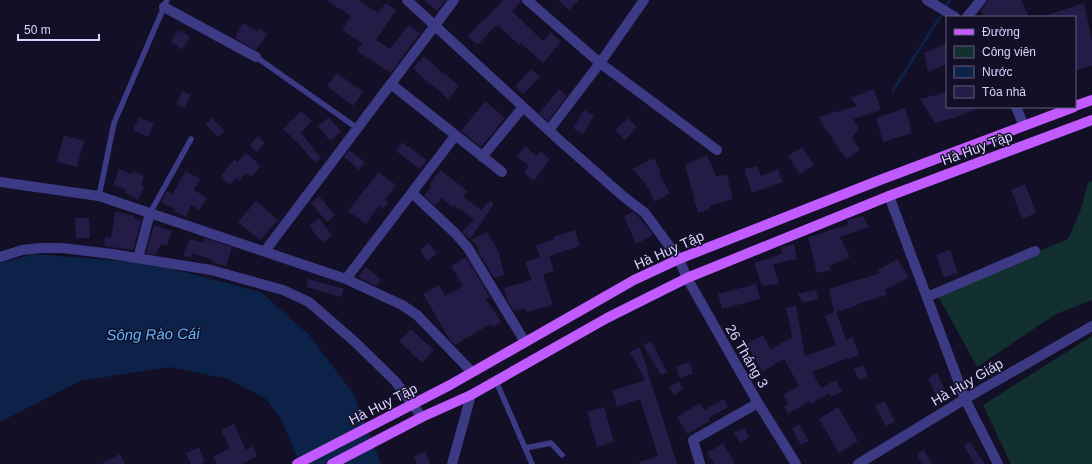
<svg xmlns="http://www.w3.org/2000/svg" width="1092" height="464" viewBox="0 0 1092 464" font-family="Helvetica,sans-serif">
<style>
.green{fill:#12302f}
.water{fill:#0c2248}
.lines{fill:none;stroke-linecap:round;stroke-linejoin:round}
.stream{stroke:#0c2248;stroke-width:3}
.building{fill:#241b47}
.service{stroke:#3d3a85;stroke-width:5.5}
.minor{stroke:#3d3a85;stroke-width:10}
.tertiary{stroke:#3d3a85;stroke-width:10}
.primary{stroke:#c25bff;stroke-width:10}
.labels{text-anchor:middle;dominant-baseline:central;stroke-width:3;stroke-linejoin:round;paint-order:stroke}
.street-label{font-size:14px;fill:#d9d4ff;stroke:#130f26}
.water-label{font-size:15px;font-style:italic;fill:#62b6ff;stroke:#130f26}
</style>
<rect width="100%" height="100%" fill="#130f26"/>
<!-- green -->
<path class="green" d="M1092,181v119l-36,14 -79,53 -40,-73 131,-55 12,-27 8,-29z
M1092,336v128h-81l-28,-59z"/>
<!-- water -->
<path class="water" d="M34,254l115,9 112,29 48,43 44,58 28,71h-81l-20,-47 -15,-19 -37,-19 -59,-12 -89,14 -80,41v-159z"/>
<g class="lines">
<!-- stream -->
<path class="stream" d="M946,7l4,-7
M893,90l47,-73"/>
</g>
<!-- building -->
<path class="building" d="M326,0h32l20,13 8,-10 10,7 -20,30 14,9 19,-24 11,8 -29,40 -34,-22 5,-8 -20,-13 9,-14z
M424,0h22l-9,11z
M504,0h17v2l-9,9 31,30 8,-9 10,10 -18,21 -22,-20 -2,2 -21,-20 -2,2 -1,-1 -17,19 -11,-9z
M558,0h21l-10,10z
M987,0h34l8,17h-44l-4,-6 5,-7z
M1084,3l8,38v25l-17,4v-53h-26l-1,-2z
M243,23l14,8 2,-3 8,6 -11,16 -21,-12z
M178,30l12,7 -8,13 -11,-8z
M947,43v21l-19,8 -4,-19z
M424,56l21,19 1,-1 13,12 -11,13 -16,-15 -2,1 -17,-17z
M531,69l9,8 -17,17 -8,-8z
M337,73l26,19 -10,14 -26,-20z
M559,89l8,7 -19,25 -9,-8z
M874,89l7,21 -28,9 6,10 -7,8 8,13 -14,9 -28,-42 39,-11 -7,-8z
M183,91l8,4 -7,13 -8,-5z
M947,92v15l31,1 -24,10 -19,5 -15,-24z
M485,101l20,17 -24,29 -20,-16z
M905,108l7,25 -29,9 -7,-24z
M584,110l10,6 -11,18 -10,-6z
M301,111l11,10 -11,12 20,25 -6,5 -16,-19 -16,-15z
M139,117l15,7 -6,13 -15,-7z
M329,117l12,15 -11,9 -12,-15z
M212,118l13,13 -7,6 -13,-13z
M628,118l9,9 -12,13 -10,-10z
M64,135l20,6 -7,26 -20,-5z
M258,136l7,7 -9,9 -6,-7z
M402,142l25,18 -7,9 -24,-18z
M525,146l11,10 4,-5 10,8 -16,22 -10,-8 5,-7 -12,-10z
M802,147l12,18 -14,9 -12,-18z
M349,150l16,12 -6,8 -15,-13z
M246,153l15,13 -10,11 -5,-4 -6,8 -4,-3 -6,7 -10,-8 15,-18 2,3z
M707,155l9,21 11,-1 6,24 -24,7 1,3 -12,4 -13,-48z
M654,158l7,15 -2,1 11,19 -15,9 -9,-18 -14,-15z
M757,166l4,10 17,-7 5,13 -31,11 -8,-24z
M119,169l12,5 1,-3 12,5 -3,9 3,2 -6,13 -13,-7 1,-3 -13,-5z
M440,170l28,21 -5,6 18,13 9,-9 4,3 -24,35 -8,-7 12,-13 -20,-14 -2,2 -10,-9 -7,8 -11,-10 7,-9 -2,-2z
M186,171l14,8 -6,11 13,8 -8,12 -8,-5 -5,12 -12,-6 1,-2 -14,-7 6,-11 5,3z
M378,172l18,13 -11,15 3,2 -5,7 -4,-3 -13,18 -18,-13 18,-24 1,1z
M1025,184l11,29 -14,6 -11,-29z
M319,196l16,19 -8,7 -16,-19z
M256,201l22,19 -18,20 -22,-18z
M115,212l18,3v3l8,3 -8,29 -29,-4 1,-9 6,1z
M633,212l7,6 13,17 -17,9 -12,-28z
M863,216l6,11 -29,10 10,20 -21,9 2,4 -14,3 -9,-36 19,-5 -1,-1 22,-6 -1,-5z
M75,218h14l1,20h-14z
M319,218l13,17 -9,8 -14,-17z
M154,225l18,6 -5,15 -6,-2 -5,11 -10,-2z
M575,230l5,16 -31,10 5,15 -11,4 10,30 -26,7 -1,-4 -12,3 -7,-11 -3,-12 28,-8 -7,-18 15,-5 -4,-11 18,-7 -1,-2z
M487,232l12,20 5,23 -10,3 -17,-28 3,-2 -9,-8z
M205,238l27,9 -6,19 -14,-4 1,-2 -20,-7 -2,5 -8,-3 7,-16 13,4z
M429,243l8,11 -10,7 -7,-11z
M794,244l3,15 -24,5 6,20 -17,2 -8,-23 28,-9 -1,-7z
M950,250l8,23 -14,5 -8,-23z
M466,257l24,40 -4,2 15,23 -8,5 -3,-3 -35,21 -5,-5 -27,-46 16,-9 6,11 18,-10 -12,-20z
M897,259l12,18 -24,13 2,5 -30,9 1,1 -22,7 10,28 7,-3 6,18 -10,4 -1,-1 -36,14 9,16 15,-8 6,11 -11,6 -2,-4 -18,11 -2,-3 -21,13 -4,-8 4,-2 -5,-9 16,-9 -15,-27 -22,13 -15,-28 16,-9 8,14 21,-12 -6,-29 10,-2 9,50 31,-11 -11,-29 9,-4 -5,-23 51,-16 -2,-3z
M366,267l15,13 -5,6 -14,-7 -3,-3z
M308,279l36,10 -3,8 -35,-10z
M756,284l4,15 -38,10 -4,-15z
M816,290l2,9 -14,4 -7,-9z
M411,329l23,21 -12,13 -23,-22z
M651,341l16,31 -6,3 -18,-30z
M640,347l26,82 11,35h-38v-2l19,-6 -18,-57 -23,8 -5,-16 33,-11 -15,-28z
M690,362l3,12 -14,4 -3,-12z
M863,365l5,11 -9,4 -5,-11z
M937,373l8,17 -9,5 -8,-17z
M679,381l4,8 -9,6 -5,-8z
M724,399l4,8 -20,11 2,3 -23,13 -10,-17 23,-14 4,7z
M885,401l10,21 -9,4 -11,-20z
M604,407l10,35 -17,5 -10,-35z
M838,407l20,34 -19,12 -20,-34z
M234,424l12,26 7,-4 4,10 -15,8h-25l-4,-7 17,-9 -9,-18z
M799,424l10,17 -8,4 -9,-16z
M744,428l5,9 -9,6 -6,-10z
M970,442l15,22h-10l-11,-18z
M723,443l12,21h-21l-7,-11z
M199,447l6,15 -5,2h-9l-5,-11z
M924,450l8,14h-10l-5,-10z
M426,452l4,12h-13l-3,-8z
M120,454l5,10h-24z"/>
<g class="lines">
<!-- service -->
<path class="service" d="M256,57l101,71
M99,196l15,-73 53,-123
M150,213l41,-74
M496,381l36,83
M525,448l26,-5 11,12"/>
<!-- minor -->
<path class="minor" d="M407,0l150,138 67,59 21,16 34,46
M527,0l73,63 117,87
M927,0l28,17
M164,7l92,50
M967,17l14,-17
M391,84l111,88
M1016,107l8,19
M549,130l51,-67 44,-63
M482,157l41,-50
M0,182l99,14 247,83 56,26 15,10 55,57
M412,193l43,40 13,15 57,94
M889,196l76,203 33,65
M265,251l189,-251
M0,257l22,-7 18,-2h22l50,6 99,16 72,20 26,12 46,40 40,39 27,36
M138,258l12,-45
M346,279l109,-143
M927,297l108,-46
M452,464l19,-69
M700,464l-7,-24 65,-37
M858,464l107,-65 127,-73"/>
<!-- tertiary -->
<path class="tertiary" d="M679,259l8,19 71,125 38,61"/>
<!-- primary -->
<path class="primary" d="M1075,106l17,-6
M297,464l153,-79 184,-105 45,-21 201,-79 194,-73
M332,464l90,-47 49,-22 136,-77 80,-40 202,-82 203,-76"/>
</g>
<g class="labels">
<!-- street labels -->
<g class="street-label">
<text transform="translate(977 148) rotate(-20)">Hà Huy Tập</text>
<text transform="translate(669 250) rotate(-24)">Hà Huy Tập</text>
<text transform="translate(747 356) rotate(60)">26 Tháng 3</text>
<text transform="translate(967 382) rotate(-30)">Hà Huy Giáp</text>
<text transform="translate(383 404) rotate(-27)">Hà Huy Tập</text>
</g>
<!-- water labels -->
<g class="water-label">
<text transform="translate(153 334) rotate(-1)">Sông Rào Cái</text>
</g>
</g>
<!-- legend -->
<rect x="946" y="16" width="130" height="92" fill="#130f26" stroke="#625e7d"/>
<rect x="954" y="29" width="20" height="6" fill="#c25bff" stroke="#625e7d"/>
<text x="982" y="36" font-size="12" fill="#d9d4ff">Đường</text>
<rect x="954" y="46" width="20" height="12" fill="#12302f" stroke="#625e7d"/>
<text x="982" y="56" font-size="12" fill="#d9d4ff">Công viên</text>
<rect x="954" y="66" width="20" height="12" fill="#0c2248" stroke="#625e7d"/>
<text x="982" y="76" font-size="12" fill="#d9d4ff">Nước</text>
<rect x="954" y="86" width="20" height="12" fill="#241b47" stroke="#625e7d"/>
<text x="982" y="96" font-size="12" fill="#d9d4ff">Tòa nhà</text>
<!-- scale -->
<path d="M18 34v6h81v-6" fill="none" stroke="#d9d4ff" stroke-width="2"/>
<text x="24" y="34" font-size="12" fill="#d9d4ff" stroke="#130f26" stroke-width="3" paint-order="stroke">50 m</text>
</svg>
